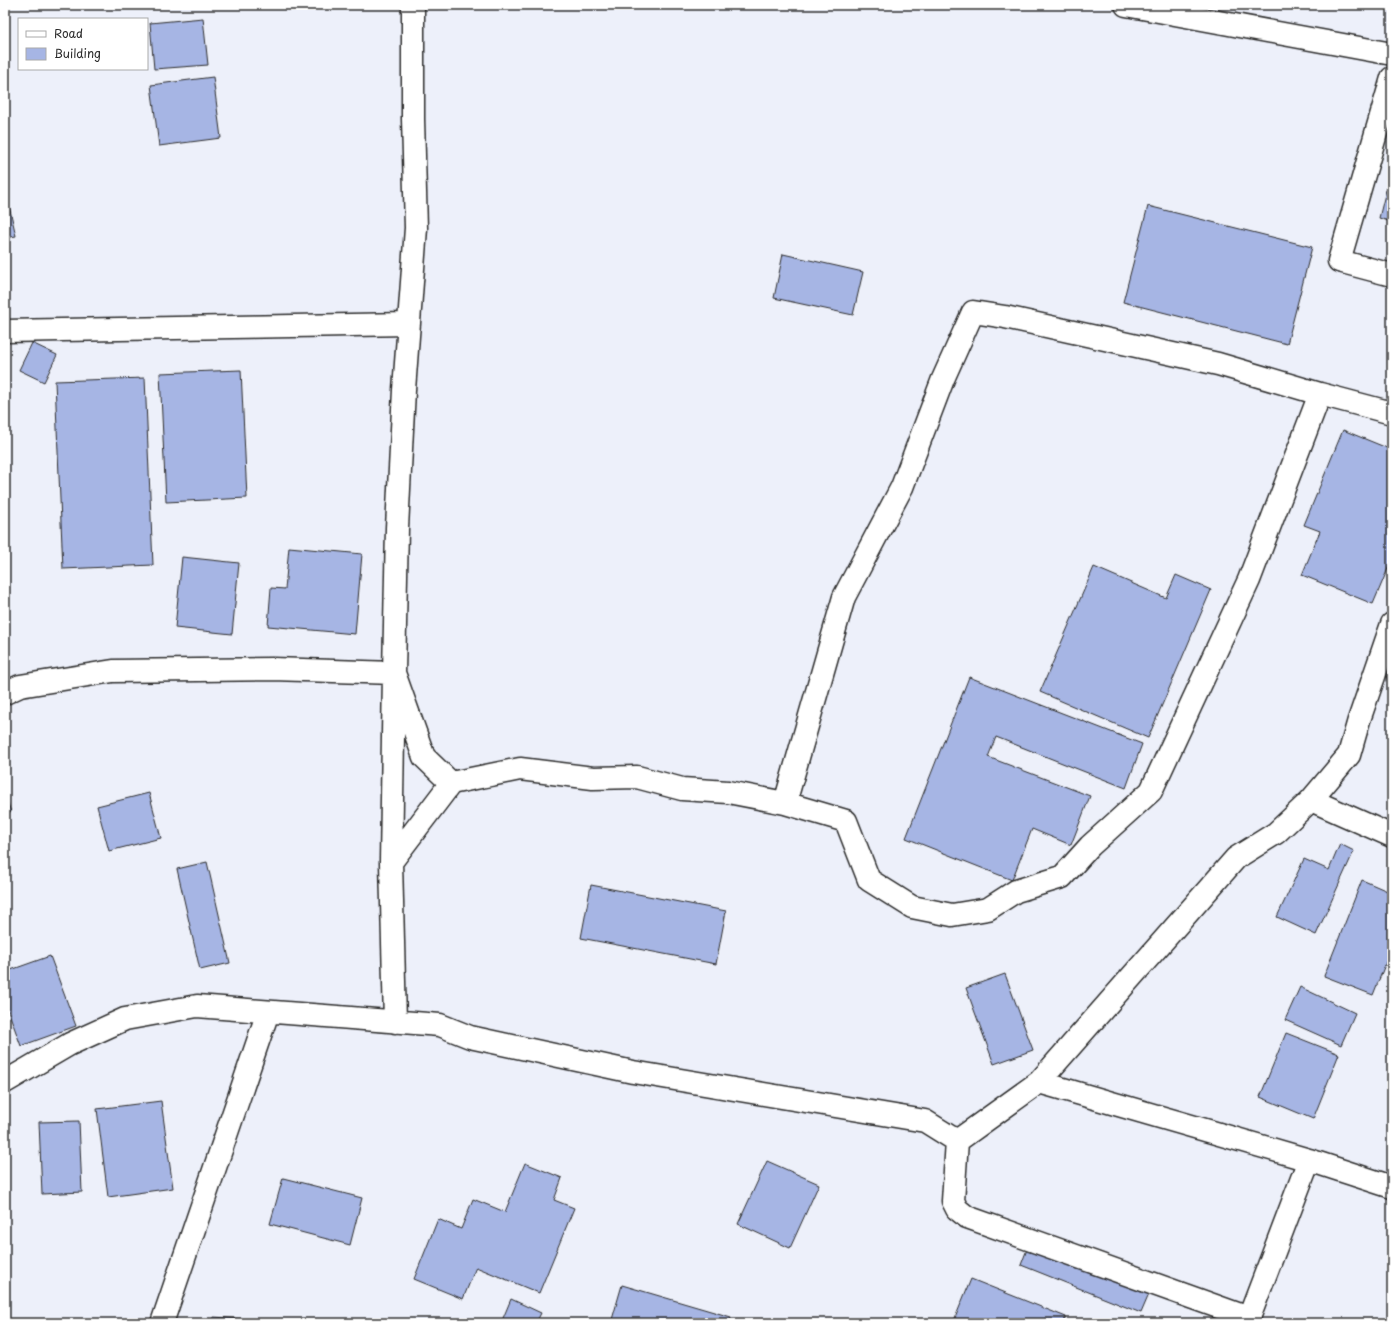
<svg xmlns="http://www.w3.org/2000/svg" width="1397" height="1328" viewBox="0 0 1397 1328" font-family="'Playpen Sans',sans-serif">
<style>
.building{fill:#a6b5e4;stroke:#2b2b2b}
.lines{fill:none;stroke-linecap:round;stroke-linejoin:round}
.street-casing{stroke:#2b2b2b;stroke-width:25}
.street{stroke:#fff;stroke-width:22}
</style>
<rect width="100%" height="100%" fill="#edf0fa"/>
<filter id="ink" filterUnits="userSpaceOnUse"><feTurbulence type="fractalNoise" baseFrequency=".025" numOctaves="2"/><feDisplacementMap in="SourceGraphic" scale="8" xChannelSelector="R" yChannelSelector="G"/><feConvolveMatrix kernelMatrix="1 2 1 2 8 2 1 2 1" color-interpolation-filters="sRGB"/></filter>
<g filter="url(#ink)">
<!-- building -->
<path class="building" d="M203,18l5,47 -54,4 -4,-46z
M213,77l8,61 -62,8 -8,-61z
M1392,166v56l-13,-4z
M5,188l11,48 -11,2z
M1148,206l164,41 -25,97 -164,-42z
M783,254l80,18 -10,43 -79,-17z
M32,343l25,12 -13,27 -25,-12z
M241,370l6,128 -81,4 -6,-129z
M145,378l8,187 -90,4 -8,-188z
M1343,430l49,20v109l-19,45 -71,-29 18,-44 -16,-6z
M289,547l73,7 -7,80 -87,-8 3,-38 14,1z
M182,557l57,6 -7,71 -57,-6z
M1094,567l72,31 10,-23 35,15 -63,148 -108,-46z
M969,677l173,67 -16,44 -130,-51 -8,20 102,39 -19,49 -39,-16 -20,51 -106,-42z
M149,793l12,45 -52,13 -12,-45z
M5,795l6,17 -6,2z
M1340,844l14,7 -38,84 -39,-18 27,-58 25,11z
M207,862l23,101 -30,7 -23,-101z
M1362,880l30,13v54l-19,48 -49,-19z
M591,885l135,26 -10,53 -135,-26z
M50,956l26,70 -55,20 -16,-44v-30z
M1005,974l28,76 -39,14 -28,-76z
M1300,987l55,26 -14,32 -56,-25z
M1286,1033l53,21 -26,65 -53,-22z
M161,1101l12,87 -65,9 -11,-88z
M79,1121l3,71 -40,2 -3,-72z
M767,1161l52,23 -29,64 -52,-24z
M525,1163l37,15 -8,22 20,8 -35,85 -63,-26 -13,32 -49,-20 24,-60 23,10 12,-30 32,13z
M283,1178l79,20 -12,47 -80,-21z
M1029,1244l121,48 -9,21 -120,-48z
M971,1279l95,38 -3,6h-110z
M622,1285l109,32 -2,6h-118z
M511,1299l30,14 -5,10h-35z
M213,1317l86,6h-86z"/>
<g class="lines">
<defs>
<path id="street" d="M1126,5l266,49
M1392,78l-53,183 53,14
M5,331l404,-7
M5,693l15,-7 93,-15 160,-2 121,4 30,84 27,26
M1311,800l81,36
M785,803l59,-206 58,-110 41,-108 30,-67 32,5 213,47 102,30 72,19
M391,862l60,-79 69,-14 73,9 44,-1 45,12 46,3 57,11 61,18 23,59 43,27 40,8 36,-6 28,-18 46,-14 28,-31 61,-55 98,-211 71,-186
M395,1022l-4,-160 3,-189 3,-145 7,-138 12,-162 -3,-109v-114
M5,1082l65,-38 55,-25 72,-13 243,19 30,12 163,35 292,49 32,20
M1039,1082l270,78 83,27
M1249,1318l-282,-101 -10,-8 -4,-8 4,-60 82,-59 197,-224 40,-25 35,-33 38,-45 10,-35 33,-96
M162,1323l106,-311
M1247,1323l62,-163"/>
</defs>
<!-- street casing -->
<use href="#street" class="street-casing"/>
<!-- street -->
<use href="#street" class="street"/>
</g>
</g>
<!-- margin -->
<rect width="1397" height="1328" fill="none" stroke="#fff" stroke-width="20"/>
<rect x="10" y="10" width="1377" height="1308" fill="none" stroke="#2b2b2b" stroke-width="1.5" filter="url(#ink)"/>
<!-- legend -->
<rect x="18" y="18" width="130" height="52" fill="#ffffff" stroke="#aaaaaa"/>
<rect x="26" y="31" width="20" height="6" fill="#ffffff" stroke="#aaaaaa"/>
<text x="54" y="38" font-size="12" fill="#2b2b2b">Road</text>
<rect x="26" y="48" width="20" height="12" fill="#a6b5e4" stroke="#aaaaaa"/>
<text x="54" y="58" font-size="12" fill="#2b2b2b">Building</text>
</svg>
